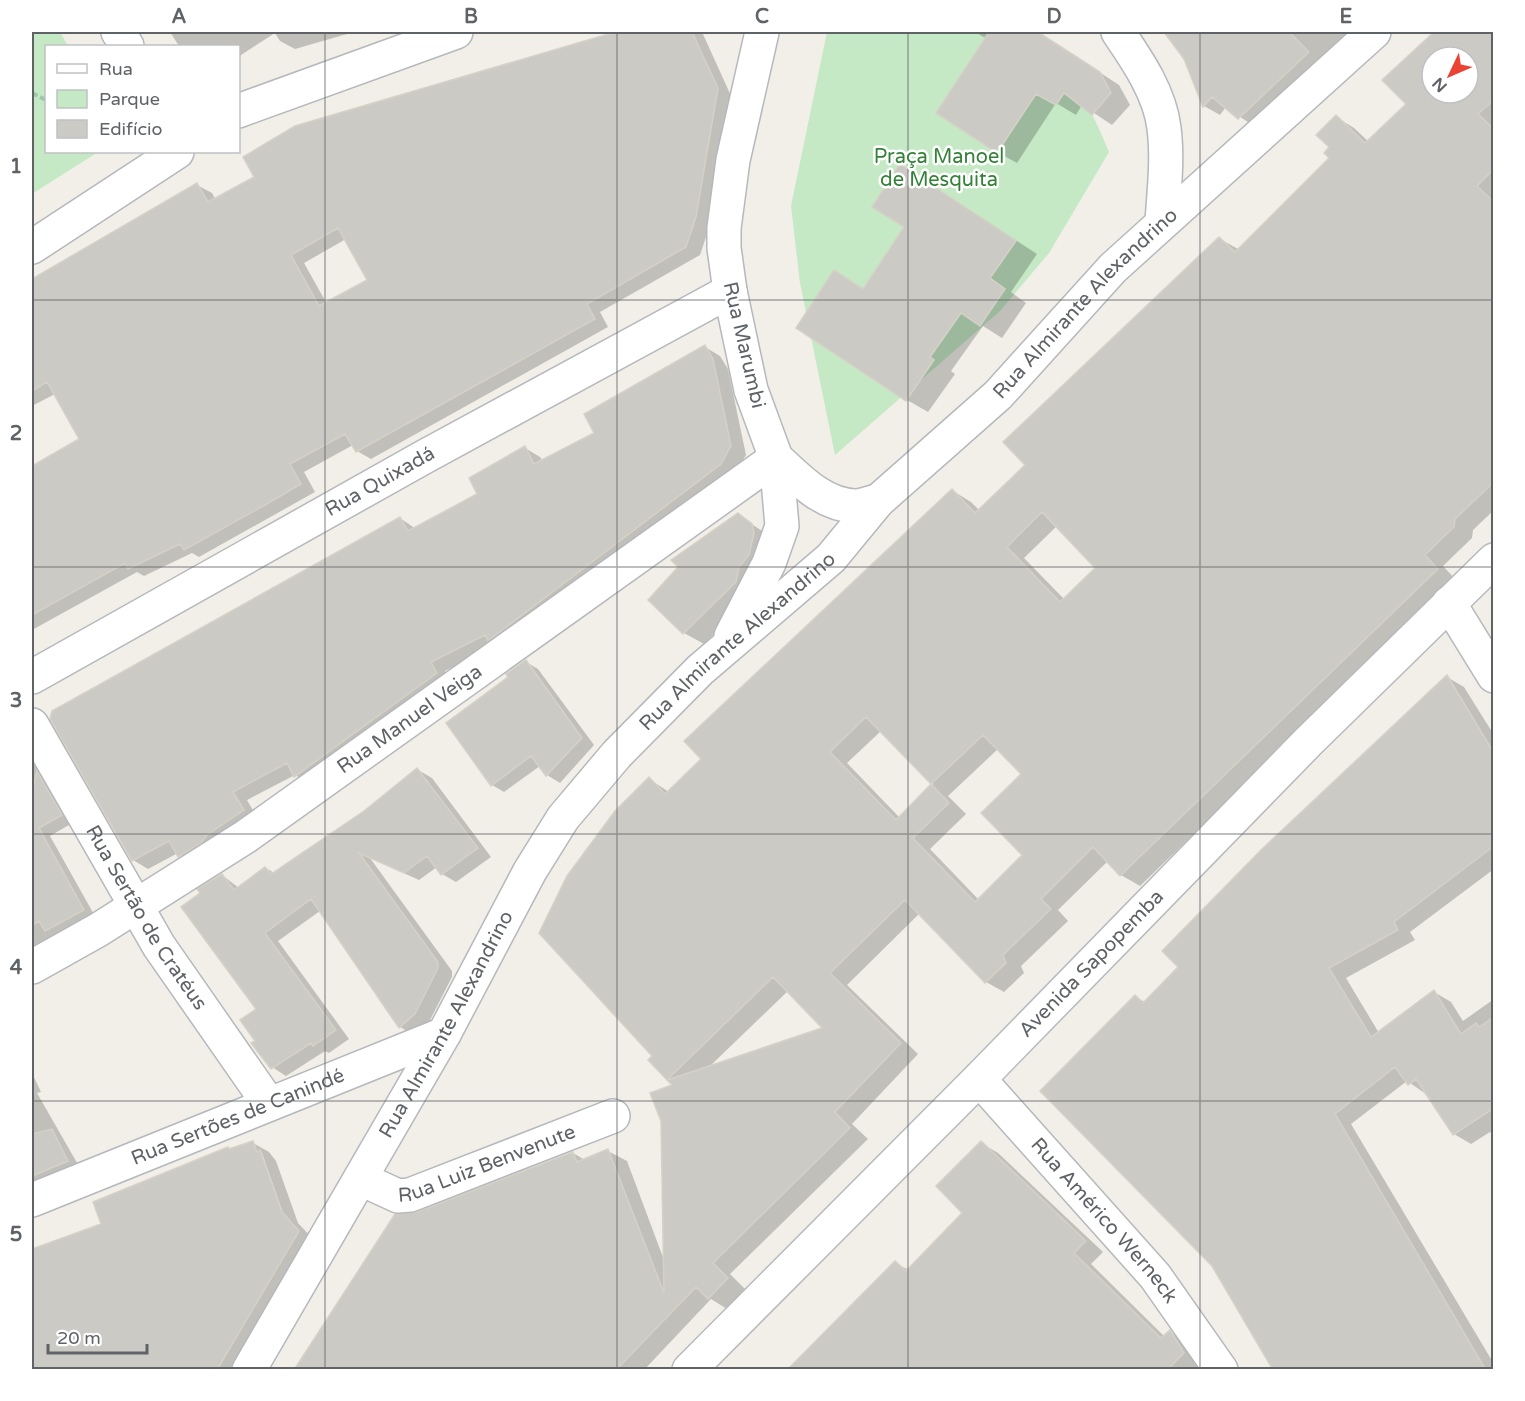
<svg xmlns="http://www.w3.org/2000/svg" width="1525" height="1401" viewBox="0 0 1525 1401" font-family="'Varela Round',sans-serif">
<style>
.green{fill:#c5e8c5}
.shadow{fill:#0003;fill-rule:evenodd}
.building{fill:#cccac5;stroke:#d6d1c6;stroke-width:1.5;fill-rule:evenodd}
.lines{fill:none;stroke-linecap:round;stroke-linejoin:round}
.minor-casing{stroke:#b5b8bc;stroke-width:36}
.secondary-casing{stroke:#b6babf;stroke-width:36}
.path{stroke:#9cc7a9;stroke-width:4;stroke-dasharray:6 3;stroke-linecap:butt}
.minor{stroke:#fff;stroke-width:33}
.secondary{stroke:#fff;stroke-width:33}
.grid{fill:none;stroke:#5f6368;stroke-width:1.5;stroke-opacity:0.55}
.labels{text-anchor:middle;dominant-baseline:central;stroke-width:5;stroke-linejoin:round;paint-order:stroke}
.park-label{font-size:20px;fill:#348238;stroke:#fff}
.street-label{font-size:20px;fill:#5f6368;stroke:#fff}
.neatline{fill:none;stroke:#5f6368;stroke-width:2}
.grid-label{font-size:20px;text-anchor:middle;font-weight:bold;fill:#5f6368}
</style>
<rect width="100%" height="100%" fill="#f1efe8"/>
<!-- green -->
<path class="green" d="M32,32h28l8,14h-22v106h52l-66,42z
M827,32h204c36,32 60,75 78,120l-60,101 -49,58 -165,144 -35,-172 -9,-77z"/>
<!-- shadow -->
<path class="shadow" d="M170,32h184l-59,17 -15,-8 -5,-8 -37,24v-11h-59z
M616,32h86l30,66 -22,127 -10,30 -100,57 8,15 -237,132 -14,-8 -4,-6 -49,27 11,20 -116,65 -7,-4 -48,23 -7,-4 -105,58v-165l1,2 48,-28 -26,-45 -23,12v-125l165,-96 15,8 4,7 41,-23 39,-49zM346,239l23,41 -42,24 -23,-41z
M975,32h63l81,53 11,20 -18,20 -30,-20 -6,10 -20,-12 -39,60 -20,-11 -10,-113z
M1165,32h190l-100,95 -29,-20 -6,8 -16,-9 -18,-48z
M1437,32h57v478l-21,20 -1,8 -29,28 13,14 -316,306 -19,-11 -13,-14 -50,49 10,11 -47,45 3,7 -20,19 -18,-10 -66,-69 -73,72 71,69 -66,70 16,15 -138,135 15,15 -18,20 -16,-10 -67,71h-348l121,-156 156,-61 12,7 23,-9 19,10 37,99 10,-175 -19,-29 -6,-277 20,13 34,-33 250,-268 18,11 9,9 47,-46 193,-226 18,10 93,-91 5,-41 18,11 15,14 40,-38 -24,-24zM1432,57h36v36h-36zM1057,526l41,42 -33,32 -41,-42zM881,731l52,53 -33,34 -53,-55zM999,748l25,26v81l-45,45 -49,-51 36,-35 -18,-18zM788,991l37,37 -116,39z
M922,179l115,75 -26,38 15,11 -24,35 -19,-12 -32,45 4,3 -27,38 -21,-12 -43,-110 42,-63z
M705,347l15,9 8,13 18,86 -10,17 -239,172 -52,27 7,11 -142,102 -15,-9 -48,25 11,19 -64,46 -16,-12 -30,16 -15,-9 -81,-141 348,-201 16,11 63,-34 46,-47 15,9 3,4 53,-27z
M738,515l33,22 -16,56 -51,51 -20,-11z
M526,662l12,7 56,76 -34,38 -13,-8 -7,-9 -36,26 -12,-7z
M1447,677l17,10 30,48v134l-84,63 5,8 -69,38 33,55 55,-41 17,10 12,19 31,-22v136l-4,-3 -19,12 -17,-10 -28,-40 -19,-13 -56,43 143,240v6h-220l-138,-373 9,5z
M32,755l42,67 -24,14 46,82 -64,40z
M418,770l14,8 59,79 -35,25 -14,-8 -5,-7 -18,13 -49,-22 82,113v6l-23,45 -15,13 -14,-8 -80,-116 -42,30 71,98 -20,14 -4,-2 -39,25 -14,-9 -15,-26 1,-32 -36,-134 17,13 27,-20 8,5 91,-61z
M32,1073l9,19 -4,1 43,75 -48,20z
M253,1143l16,9 7,9 22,62 17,18 -77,129h-206v-120l71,-25 128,-75zM259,1153h3l23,66 -2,1z
M981,1143l17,10 105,99 -12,12 74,73 5,-5 17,10 13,28h-412l107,-107 14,7 55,-57z"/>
<!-- building -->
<path class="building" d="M627,32h65l26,56 -22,129 -10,30 -99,57 8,15 -239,133 -11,-18 -55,30 11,20 -36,21 -81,45 -4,-6 -52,25 -3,-6 -93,52v-149l47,-27 -32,-57 -15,9v-112l165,-96 11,19 46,-25 -11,-20 52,-31 310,-91zM338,228l29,52 -48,26 -28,-51z
M989,32h49l62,40 11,21 -19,22 -28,-22 -8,12 -20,-11 -39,59 -61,-40z
M1164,32h125l20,20 -71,67 -26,-22 -9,10 -19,-48z
M1434,32h60v68l-16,14 16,15v40l-17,17 17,16v280l-39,37 -1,8 -29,28 13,14 -318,307 -27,-29 -52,52 10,10 -48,46 3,8 -21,20 -80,-83 -75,73 71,70 -66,69 15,16 -137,135 15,15 -20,21 -12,-12 -80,83h-322l101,-156 22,-2 156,-60 4,10 31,-13 56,144 -3,-172 -11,-28 22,-8 -5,-5 155,-52 -49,-51 -106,103 -19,-20 4,-4 -113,-123 28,-57 48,-65 34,-34 16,17 36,-35 -17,-18 268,-252 23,24 50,-48 -22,-23 216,-205 16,15 94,-94 -5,-5 5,-6 -13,-12 20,-20 29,28 41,-39 -24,-24zM1432,57h36v36h-36zM1042,512l53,56 -35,34 -53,-55zM866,717l65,67 -35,36 -66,-68zM983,735l38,39 -40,39 41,42 -47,47 -62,-64 36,-35 -18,-19z
M900,164l116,77 -26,37 15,11 -25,37 -19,-13 -31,44 4,3 -28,41 -110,-73 38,-58 29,19 41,-62 -32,-20z
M705,345l8,14 18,87 -10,18 -233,177 -3,-6 -54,27 6,11 -143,104 -7,-14 -54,29 11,18 -37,25 -6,8 -23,14 -9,-16 -37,20 -82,-142 2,-8 348,-194 8,14 69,-37 -8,-16 56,-32 9,18 60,-31 -10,-19z
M738,513l14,11 2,9 -5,22 -10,12 -3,15 -53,52 -35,-34 30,-33 -7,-7z
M526,660l56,78 -36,38 -15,-20 -40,30 -45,-63 62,-46 -2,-3z
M1447,675l47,78v93l-100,76 4,8 -69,38 42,69 63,-47 27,44 15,-11 3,4 15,-10v91l-41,27 -37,-56 -8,6 -13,-18 -60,47 151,256h-213l-61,-104 -172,-175 95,-96 8,8 35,-36 -16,-16 99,-101z
M417,768l61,80 -37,27 -14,-19 -23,17 -45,-20 79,109v6l-23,46 -16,14 -88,-129 -46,34 71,97 -23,16 -2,-3 -40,26 -20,-26 4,-2 -15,-21 16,-11 -75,-102 19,-14 -3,-4 25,-15 12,16 31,-23 6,7 93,-63z
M37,771l25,44 -23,13 45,82 -39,21 -6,-10 -7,4v-134z
M52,1129l16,32 -36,15v-42z
M253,1141l4,11 3,-2 22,62 17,19 -82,139h-185v-121l69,-25 -8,-22 135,-55 1,2z
M981,1141l105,100 -12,12 87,85 9,-8 14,23 -17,17h-380l108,-109 11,10 56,-58 -26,-27z"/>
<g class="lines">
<defs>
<g id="minor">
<path d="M118,32l9,14"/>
<path d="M1118,32c19,28 42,61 46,96 4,31 0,63 -2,94"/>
<path d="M238,111l218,-79"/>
<path d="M32,247l145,-95"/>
<path d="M776,458c22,20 46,47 79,48 7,0 16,-4 23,-5"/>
<path d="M1449,603l45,73"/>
<path d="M731,636l38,-73 13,-37 -6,-68 -25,-68 -21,-99 -6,-43v-20l9,-68 29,-128"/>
<path id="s1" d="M32,677l392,-220 306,-166"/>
<path id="s2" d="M32,725l127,221 110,158"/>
<path id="s3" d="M32,967l66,-37 147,-93 531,-379"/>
<path id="s4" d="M979,1079l176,197 66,94"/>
<path id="s5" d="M361,1179l37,17 12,-1 203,-79"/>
<path id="s6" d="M32,1200l412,-166"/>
<path id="s7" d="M249,1370l195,-336 86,-163 33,-53 54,-64 83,-84 131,-112 47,-57 120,-106 115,-127 261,-236"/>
</g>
<g id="secondary">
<path id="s8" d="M689,1370l290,-291 329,-337 186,-182"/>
</g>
</defs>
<!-- minor casing -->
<use href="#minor" class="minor-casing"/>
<!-- secondary casing -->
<use href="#secondary" class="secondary-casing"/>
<!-- path -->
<path class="path" d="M32,93l14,7"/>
<!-- minor -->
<use href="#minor" class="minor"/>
<!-- secondary -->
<use href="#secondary" class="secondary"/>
</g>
<!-- grid -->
<path class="grid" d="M325,32v1338M617,32v1338M908,32v1338M1200,32v1338M32,300h1462M32,567h1462M32,834h1462M32,1101h1462"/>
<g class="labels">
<!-- park labels -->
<g class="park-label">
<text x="939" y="157">Praça Manoel<tspan x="939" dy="23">de Mesquita</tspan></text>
</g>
<!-- street labels -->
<g class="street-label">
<text stroke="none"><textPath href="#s7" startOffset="1370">Rua Almirante Alexandrino</textPath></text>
<text transform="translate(744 345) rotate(77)">Rua Marumbi</text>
<text stroke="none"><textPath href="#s1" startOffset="399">Rua Quixadá</textPath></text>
<text stroke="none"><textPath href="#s7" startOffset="884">Rua Almirante Alexandrino</textPath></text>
<text stroke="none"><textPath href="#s3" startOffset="452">Rua Manuel Veiga</textPath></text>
<text stroke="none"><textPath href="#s2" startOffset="224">Rua Sertão de Cratéus</textPath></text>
<text stroke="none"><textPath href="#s8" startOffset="572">Avenida Sapopemba</textPath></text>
<text stroke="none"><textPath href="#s7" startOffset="398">Rua Almirante Alexandrino</textPath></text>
<text stroke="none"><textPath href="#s6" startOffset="222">Rua Sertões de Canindé</textPath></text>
<text stroke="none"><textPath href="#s5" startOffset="135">Rua Luiz Benvenute</textPath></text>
<text stroke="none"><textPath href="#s4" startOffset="189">Rua Américo Werneck</textPath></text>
</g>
</g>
<!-- border -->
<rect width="1525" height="1401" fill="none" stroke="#ffffff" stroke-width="66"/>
<!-- legend -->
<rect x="45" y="45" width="195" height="108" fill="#ffffff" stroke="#bfc1c3" stroke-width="1.5"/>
<rect x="57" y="64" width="30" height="9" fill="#ffffff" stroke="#bfc1c3" stroke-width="1.5"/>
<text x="99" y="75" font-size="18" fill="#5f6368">Rua</text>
<rect x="57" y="90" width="30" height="18" fill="#c5e8c5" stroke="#bfc1c3" stroke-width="1.5"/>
<text x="99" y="105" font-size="18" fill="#5f6368">Parque</text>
<rect x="57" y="120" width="30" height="18" fill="#cccac5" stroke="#bfc1c3" stroke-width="1.5"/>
<text x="99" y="135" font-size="18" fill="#5f6368">Edifício</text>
<!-- north arrow -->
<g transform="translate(1450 75) rotate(226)"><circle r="28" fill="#ffffff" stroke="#bfc1c3" stroke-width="1.5"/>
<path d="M0-4.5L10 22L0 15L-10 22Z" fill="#ea4335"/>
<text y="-9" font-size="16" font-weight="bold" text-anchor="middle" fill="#5f6368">N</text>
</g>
<!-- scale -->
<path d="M48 1344v9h99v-9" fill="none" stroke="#5f6368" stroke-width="3"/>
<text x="57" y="1344" font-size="18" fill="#5f6368" stroke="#ffffff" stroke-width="4.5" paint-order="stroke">20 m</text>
<rect x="33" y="33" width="1459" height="1335" class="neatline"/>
<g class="grid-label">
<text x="179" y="23">A</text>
<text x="471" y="23">B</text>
<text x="762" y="23">C</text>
<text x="1054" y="23">D</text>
<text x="1346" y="23">E</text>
<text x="16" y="173">1</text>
<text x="16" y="440">2</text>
<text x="16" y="707">3</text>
<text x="16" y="974">4</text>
<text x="16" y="1241">5</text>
</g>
</svg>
